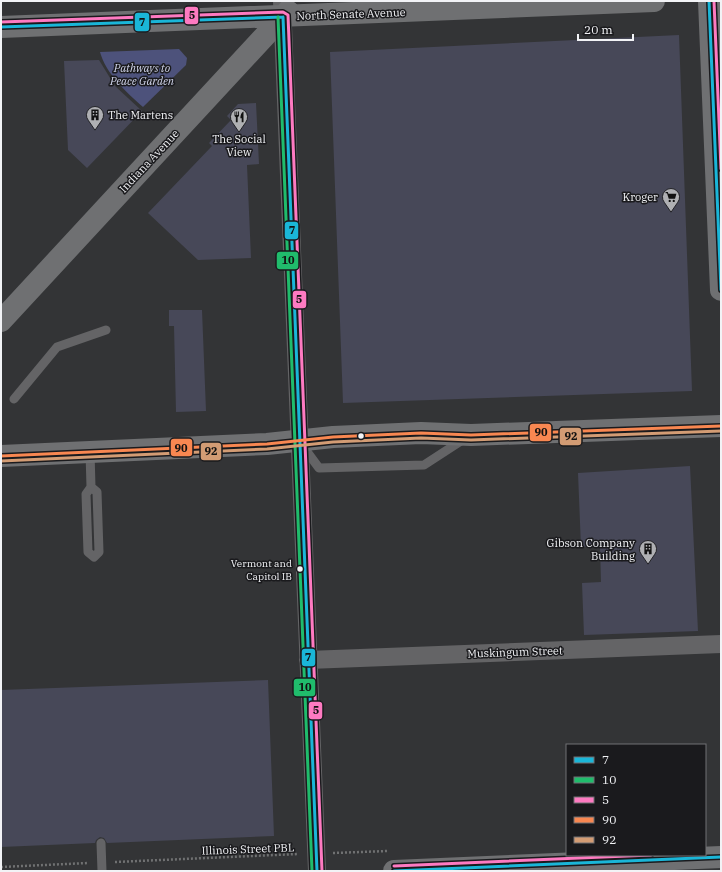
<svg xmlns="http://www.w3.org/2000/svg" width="722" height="872" viewBox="0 0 722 872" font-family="'IBM Plex Serif',serif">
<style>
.green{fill:#4d527b}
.building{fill:#474858}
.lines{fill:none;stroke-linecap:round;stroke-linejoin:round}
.path{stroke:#707172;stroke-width:2.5;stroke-dasharray:2 2;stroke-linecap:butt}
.lane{stroke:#646466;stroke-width:9}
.street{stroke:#646466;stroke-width:18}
.secondary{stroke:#6f7072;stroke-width:22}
.bus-1-casing{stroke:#1a1a1d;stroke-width:6}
.bus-2-casing{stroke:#1a1a1d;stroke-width:6}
.bus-3-casing{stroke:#1a1a1d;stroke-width:6}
.bus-4-casing{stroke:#1a1a1d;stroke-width:6}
.bus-5-casing{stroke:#1a1a1d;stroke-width:6}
.bus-1{stroke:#1ab6d8;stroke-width:3}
.bus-2{stroke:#20bc6c;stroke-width:3}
.bus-3{stroke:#fe7ac1;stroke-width:3}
.bus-4{stroke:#f88751;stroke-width:3}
.bus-5{stroke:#d39c74;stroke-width:3}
.bus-dot{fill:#f2f3f6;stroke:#1a1a1d;stroke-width:1.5}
.labels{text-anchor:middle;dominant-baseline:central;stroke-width:3;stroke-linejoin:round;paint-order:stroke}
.bus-label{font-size:10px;fill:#f2f3f6;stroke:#1a1a1d;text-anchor:end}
.street-label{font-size:11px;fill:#f2f3f6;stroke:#1a1a1d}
.park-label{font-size:11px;font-style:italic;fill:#d1d5eb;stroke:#1a1a1d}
.poi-label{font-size:11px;fill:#f2f3f6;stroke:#1a1a1d;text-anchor:end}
.line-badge{stroke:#1a1a1d;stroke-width:1.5}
.pale-badge-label{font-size:11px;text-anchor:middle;font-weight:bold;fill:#111}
</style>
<rect width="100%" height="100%" fill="#333436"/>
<!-- green -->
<path class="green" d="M179,49l8,9 -1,7 -43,42c-17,-15 -37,-33 -43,-55z"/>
<!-- building -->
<path class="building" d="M679,35l13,356 -349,12 -13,-351z
M99,60l16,26 27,25 -55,57 -19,-18 -4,-89z
M256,103l3,61 -12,1 4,93 -53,2 -50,-47 64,-67 -3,-3 22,-23 -4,-4 11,-12z
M169,310h33l4,101 -30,1 -2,-86h-5z
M690,466l8,165 -114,4 -2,-52 19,-1 -1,-36 -19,1 -3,-74z
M268,680l6,156 -167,7 -3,-5 -4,-1 -4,3 -1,3 -94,4v-157z"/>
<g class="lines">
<!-- path -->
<path class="path" d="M333,853l55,-2
M115,862l183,-8
M1,867l87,-4"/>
<!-- lane -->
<path class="lane" d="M14,399l43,-52 49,-17
M302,445l17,23 105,-3 40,-26
M90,452l1,35 -5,7 2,58 6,5 5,-5 -2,-60 -6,-5
M101,843l1,28"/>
<!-- street -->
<path class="street" d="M282,1l35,870
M308,660l413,-16"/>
<!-- secondary -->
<path class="secondary" d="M709,1l12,289
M1,27l653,-26
M1,321l287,-310
M1,456l266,-12 66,-7 88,-4 50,2 250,-9
M394,871l327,-14"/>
<defs>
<path id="bus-1" d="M709,1l12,289
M283,17l34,854
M1,27l282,-10
M394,871l327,-14"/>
<path id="bus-2" d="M278,17l34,854"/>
<path id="bus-3" d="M714,1l7,168
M1,22l282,-10 5,3 34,856
M394,866l257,-11"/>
<path id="bus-4" d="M1,456l266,-12 66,-7 88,-4 50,2 250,-9"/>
<path id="bus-5" d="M1,461l266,-12 66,-7 88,-4 50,2 250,-9"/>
</defs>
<!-- bus-1 casing -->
<use href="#bus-1" class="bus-1-casing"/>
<!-- bus-2 casing -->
<use href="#bus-2" class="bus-2-casing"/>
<!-- bus-3 casing -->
<use href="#bus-3" class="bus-3-casing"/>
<!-- bus-4 casing -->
<use href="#bus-4" class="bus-4-casing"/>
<!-- bus-5 casing -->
<use href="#bus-5" class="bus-5-casing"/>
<!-- bus-1 -->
<use href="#bus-1" class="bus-1"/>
<!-- bus-2 -->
<use href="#bus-2" class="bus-2"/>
<!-- bus-3 -->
<use href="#bus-3" class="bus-3"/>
<!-- bus-4 -->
<use href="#bus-4" class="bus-4"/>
<!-- bus-5 -->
<use href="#bus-5" class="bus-5"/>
</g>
<!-- icons -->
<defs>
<symbol id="building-pin" viewBox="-11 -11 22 30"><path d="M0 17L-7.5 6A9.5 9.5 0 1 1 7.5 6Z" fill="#afb0b3" stroke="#1a1a1d"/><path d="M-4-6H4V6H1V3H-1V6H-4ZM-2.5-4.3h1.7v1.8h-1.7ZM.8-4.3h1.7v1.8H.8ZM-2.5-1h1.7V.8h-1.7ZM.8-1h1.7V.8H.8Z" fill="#111"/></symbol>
<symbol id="restaurant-pin" viewBox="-11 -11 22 30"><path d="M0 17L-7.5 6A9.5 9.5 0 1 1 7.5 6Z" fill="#afb0b3" stroke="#1a1a1d"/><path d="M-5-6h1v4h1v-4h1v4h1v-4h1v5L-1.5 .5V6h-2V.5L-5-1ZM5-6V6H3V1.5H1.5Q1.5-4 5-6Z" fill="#111"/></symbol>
<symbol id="supermarket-pin" viewBox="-11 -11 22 30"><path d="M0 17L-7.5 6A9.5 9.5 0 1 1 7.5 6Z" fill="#afb0b3" stroke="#1a1a1d"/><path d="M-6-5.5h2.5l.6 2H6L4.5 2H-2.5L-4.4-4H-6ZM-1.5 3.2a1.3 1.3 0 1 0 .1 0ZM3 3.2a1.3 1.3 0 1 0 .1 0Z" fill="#111"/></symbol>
</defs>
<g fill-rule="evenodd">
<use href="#building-pin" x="85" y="105" width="20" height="27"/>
<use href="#restaurant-pin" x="229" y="107" width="20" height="27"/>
<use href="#supermarket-pin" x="661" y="187" width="20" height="27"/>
<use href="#building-pin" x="638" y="539" width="20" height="27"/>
</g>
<!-- markers -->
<g class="bus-dot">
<circle cx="361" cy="436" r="3.5"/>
<circle cx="300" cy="569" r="3.5"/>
</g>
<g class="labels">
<!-- bus labels -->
<g class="bus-label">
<text x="292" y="563">Vermont and<tspan x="292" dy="13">Capitol IB</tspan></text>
</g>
<!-- street labels -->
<g class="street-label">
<text transform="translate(351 14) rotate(-2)">North Senate Avenue</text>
<text transform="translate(149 161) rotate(-47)">Indiana Avenue</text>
<text transform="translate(515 652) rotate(-2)">Muskingum Street</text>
<text transform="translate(248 849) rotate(-2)">Illinois Street PBL</text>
</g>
<!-- park labels -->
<g class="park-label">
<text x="142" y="68">Pathways to<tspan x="142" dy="13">Peace Garden</tspan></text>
</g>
<!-- poi labels -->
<g class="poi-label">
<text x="108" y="115" text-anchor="start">The Martens</text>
<text x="239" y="139" text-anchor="middle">The Social<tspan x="239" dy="13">View</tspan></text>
<text x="658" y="197">Kroger</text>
<text x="635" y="543">Gibson Company<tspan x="635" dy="13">Building</tspan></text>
</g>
</g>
<g class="line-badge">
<rect x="184" y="6" width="15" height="19" rx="4" fill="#fe7ac1"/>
<rect x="134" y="12" width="16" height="20" rx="4" fill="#1ab6d8"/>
<rect x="284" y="221" width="15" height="19" rx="4" fill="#1ab6d8"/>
<rect x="276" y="251" width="23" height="19" rx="4" fill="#20bc6c"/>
<rect x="292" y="290" width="15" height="19" rx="4" fill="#fe7ac1"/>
<rect x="529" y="423" width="23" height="19" rx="4" fill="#f88751"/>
<rect x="559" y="427" width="23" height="19" rx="4" fill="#d39c74"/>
<rect x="170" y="438" width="23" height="19" rx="4" fill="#f88751"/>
<rect x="200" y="442" width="22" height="19" rx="4" fill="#d39c74"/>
<rect x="301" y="648" width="15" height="19" rx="4" fill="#1ab6d8"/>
<rect x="293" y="678" width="23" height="19" rx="4" fill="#20bc6c"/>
<rect x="308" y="701" width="15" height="19" rx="4" fill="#fe7ac1"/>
</g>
<g class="pale-badge-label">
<text x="192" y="19">5</text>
<text x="142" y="26">7</text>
<text x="292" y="234">7</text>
<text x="288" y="264">10</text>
<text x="299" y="303">5</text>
<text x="541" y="436">90</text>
<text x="571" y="440">92</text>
<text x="181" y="452">90</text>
<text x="211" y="455">92</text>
<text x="308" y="661">7</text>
<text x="305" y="691">10</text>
<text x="316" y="714">5</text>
</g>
<!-- border -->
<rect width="722" height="872" fill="none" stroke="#f2f3f6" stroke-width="4"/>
<!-- legend -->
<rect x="566" y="744" width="140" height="112" fill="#1a1a1d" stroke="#707174"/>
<rect x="574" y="757" width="20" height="6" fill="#1ab6d8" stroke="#707174"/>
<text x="602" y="764" font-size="12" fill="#f2f3f6">7</text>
<rect x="574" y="777" width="20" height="6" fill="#20bc6c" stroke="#707174"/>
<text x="602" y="784" font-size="12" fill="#f2f3f6">10</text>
<rect x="574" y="797" width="20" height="6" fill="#fe7ac1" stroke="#707174"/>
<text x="602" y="804" font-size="12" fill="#f2f3f6">5</text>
<rect x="574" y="817" width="20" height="6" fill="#f88751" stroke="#707174"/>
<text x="602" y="824" font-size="12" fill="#f2f3f6">90</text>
<rect x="574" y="837" width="20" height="6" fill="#d39c74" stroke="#707174"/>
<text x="602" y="844" font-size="12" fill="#f2f3f6">92</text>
<!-- scale -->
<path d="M578 34v6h55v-6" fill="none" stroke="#f2f3f6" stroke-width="2"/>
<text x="584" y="34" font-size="12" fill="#f2f3f6" stroke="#1a1a1d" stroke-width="3" paint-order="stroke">20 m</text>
</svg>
